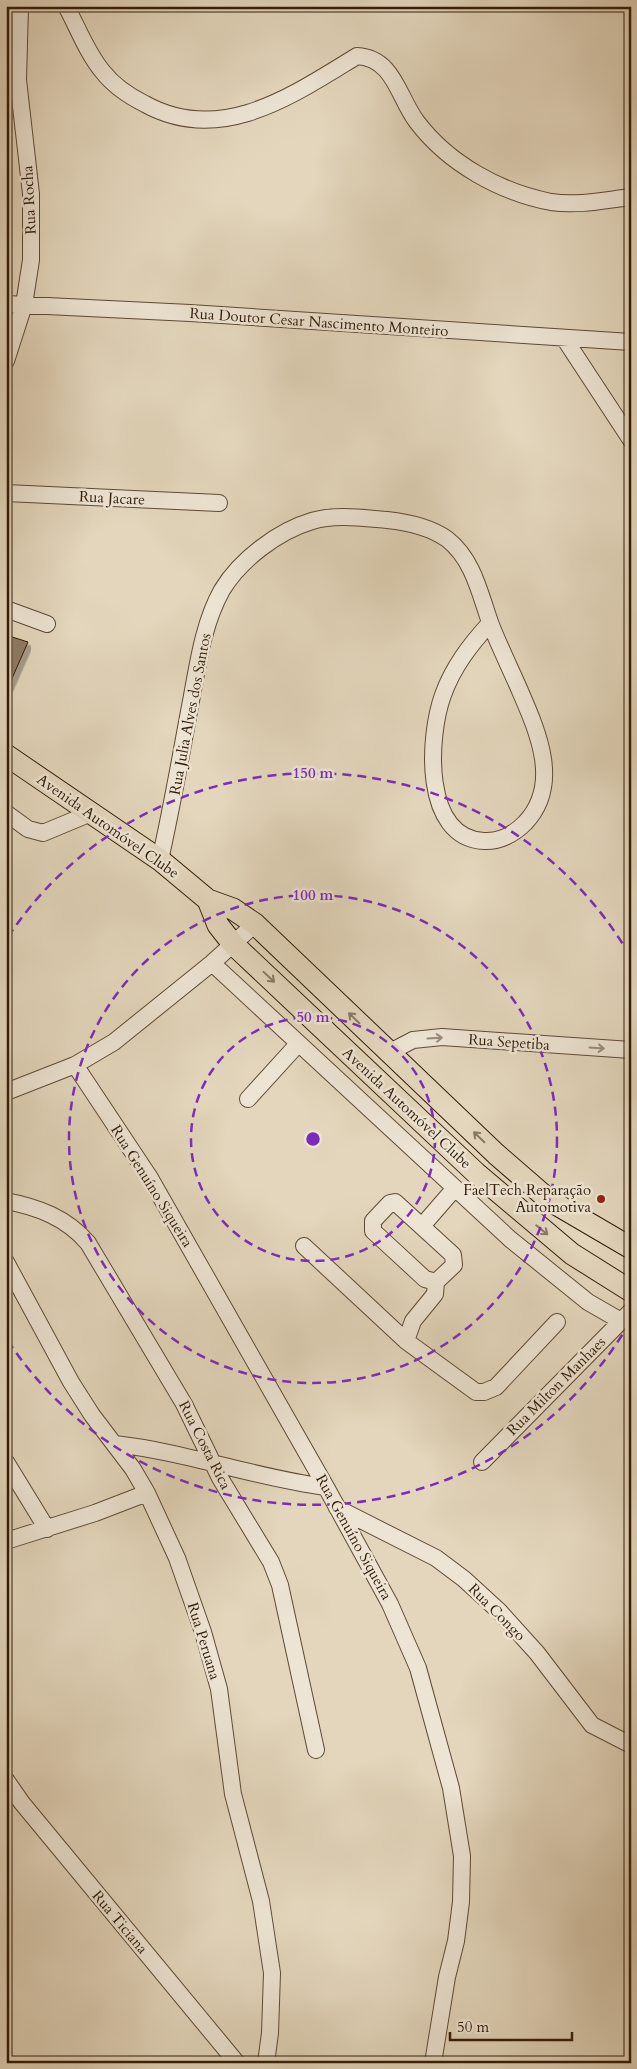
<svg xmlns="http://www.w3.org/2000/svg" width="637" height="2069" viewBox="0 0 637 2069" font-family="Cardo,serif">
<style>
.building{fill:#8e7d66;stroke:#321c08;filter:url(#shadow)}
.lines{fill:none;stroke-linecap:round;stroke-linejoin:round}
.minor-casing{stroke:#5e4a35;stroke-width:18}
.major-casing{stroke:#321c08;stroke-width:23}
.minor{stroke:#ede4d3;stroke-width:16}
.major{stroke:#e3d6bc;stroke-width:21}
.oneway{stroke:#8a7962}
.oneway2{stroke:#998a78}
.ring{fill:none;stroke:#7b2cbf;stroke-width:2.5;stroke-dasharray:9 6}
.poi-dot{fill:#8f2418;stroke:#ede4d3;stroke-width:2}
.labels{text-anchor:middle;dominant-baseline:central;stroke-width:5;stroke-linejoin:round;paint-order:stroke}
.street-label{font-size:15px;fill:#321c08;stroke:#ede4d3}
.poi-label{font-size:15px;fill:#321c08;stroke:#ede4d3;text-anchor:end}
.centre{fill:#7b2cbf;stroke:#ede4d3;stroke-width:2.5}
.ring-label{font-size:15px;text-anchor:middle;font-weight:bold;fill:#7b2cbf;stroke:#ede4d3;stroke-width:5;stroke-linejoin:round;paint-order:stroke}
</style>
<defs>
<filter id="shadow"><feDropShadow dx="4.5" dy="4.5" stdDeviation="0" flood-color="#0004"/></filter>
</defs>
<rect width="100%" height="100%" fill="#e3d6bc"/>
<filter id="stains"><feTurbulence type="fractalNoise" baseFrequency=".004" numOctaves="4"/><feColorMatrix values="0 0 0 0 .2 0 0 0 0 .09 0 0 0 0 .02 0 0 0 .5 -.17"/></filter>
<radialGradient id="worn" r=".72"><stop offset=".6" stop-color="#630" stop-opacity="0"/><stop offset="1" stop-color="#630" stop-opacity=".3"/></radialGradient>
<!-- building -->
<path class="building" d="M6,635l22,7 -22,50z"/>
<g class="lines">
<defs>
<path id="minor" d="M66,6c12,22 21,47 37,66 11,14 26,24 42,32 76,42 148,-9 212,-48 37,2 41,41 60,66 32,42 83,70 134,80 27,4 54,-2 80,-5
M6,304l184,9 441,29
M564,338l67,102
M6,361l18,-56 7,-45v-66l-13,-114 2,-74
M6,493l213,10
M6,609l41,15
M6,813l22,16 15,4 48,-20
M160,860c12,-53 21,-106 31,-159 7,-37 12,-77 31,-111 18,-30 56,-59 90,-69 23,-7 51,-3 75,-1 19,2 43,7 60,19 27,21 33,56 44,86 8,20 17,39 26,59 19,44 46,99 8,139 -11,11 -26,19 -41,18 -62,-3 -56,-105 -41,-146 10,-28 27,-50 47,-72
M212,963l298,276 78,63 33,19
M390,1052l23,-12 29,-3 189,13
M75,1065l75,113 176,309 64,117 28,64 33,120 11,68 -1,46 -5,39 -9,36 -14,86
M6,1092l69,-27 39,-23 98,-79 43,-39
M248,1099l50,-55
M6,1201c32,6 61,17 82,42l96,161 36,74 51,84 9,23 36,165
M395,1202l58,53 1,10 -18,17 -11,-3 -52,-48v-10l17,-18z
M422,1226l33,-38
M304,1246l102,95
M6,1262l65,120 21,33 41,54 14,24 30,65 26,74 16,57 14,105 28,107 11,72 -2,60 -4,30
M436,1282l-1,12 -22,27 -7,20 70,51h8l12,-5 61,-65
M115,1444c72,8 140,34 211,43
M6,1462l41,67
M482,1462l149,-151
M337,1508l99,50 28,21 36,33 37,41 55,72 39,20
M6,1541l89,-28 52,-20
M6,1780l16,23 215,260"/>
<path id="major" d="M6,755l154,105 48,40 25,9 22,15 241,230 53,46 82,48
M208,900l10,25 15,19 243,229 96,81 59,37"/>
</defs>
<!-- minor casing -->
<use href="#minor" class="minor-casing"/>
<!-- major casing -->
<use href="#major" class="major-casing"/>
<!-- minor -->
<use href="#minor" class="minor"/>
<!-- major -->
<use href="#major" class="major"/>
</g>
<!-- one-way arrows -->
<defs><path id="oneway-shaft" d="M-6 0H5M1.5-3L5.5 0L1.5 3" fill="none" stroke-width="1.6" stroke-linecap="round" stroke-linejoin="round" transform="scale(1.25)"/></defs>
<g class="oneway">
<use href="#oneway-shaft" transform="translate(269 977) rotate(43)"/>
<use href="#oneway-shaft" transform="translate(354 1018) rotate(-136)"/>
<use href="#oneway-shaft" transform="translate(479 1137) rotate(-136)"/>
<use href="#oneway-shaft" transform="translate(542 1230) rotate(39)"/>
</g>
<g class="oneway2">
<use href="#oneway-shaft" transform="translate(435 1038) rotate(-3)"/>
<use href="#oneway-shaft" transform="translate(597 1048) rotate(4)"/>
</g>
<!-- distance rings -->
<g class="ring">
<circle cx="313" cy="1139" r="122"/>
<circle cx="313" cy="1139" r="244"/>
<path d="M630 1322A366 366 0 0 1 8 1341M8 937A366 366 0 0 1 630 956"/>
</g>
<!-- markers -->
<circle class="poi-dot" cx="601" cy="1199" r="5"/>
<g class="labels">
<!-- street labels -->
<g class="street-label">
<text transform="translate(29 200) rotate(-93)">Rua Rocha</text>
<text transform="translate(319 322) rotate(4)">Rua Doutor Cesar Nascimento Monteiro</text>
<text transform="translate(112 498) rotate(3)">Rua Jacare</text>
<text transform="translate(190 714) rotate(-79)">Rua Julia Alves dos Santos</text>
<text transform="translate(108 826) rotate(35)">Avenida Automóvel Clube</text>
<text transform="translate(509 1042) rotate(4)">Rua Sepetiba</text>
<text transform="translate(407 1108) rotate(43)">Avenida Automóvel Clube</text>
<text transform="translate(152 1186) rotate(58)">Rua Genuíno Siqueira</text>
<text transform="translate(556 1386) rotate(-45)">Rua Milton Manhaes</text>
<text transform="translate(205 1445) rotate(63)">Rua Costa Rica</text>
<text transform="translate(354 1537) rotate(61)">Rua Genuíno Siqueira</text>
<text transform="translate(497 1612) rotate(45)">Rua Congo</text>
<text transform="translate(204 1641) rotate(73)">Rua Peruana</text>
<text transform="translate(120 1922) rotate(50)">Rua Ticiana</text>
</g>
<!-- poi labels -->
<g class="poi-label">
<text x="591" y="1190">FaelTech Reparação<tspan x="591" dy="17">Automotiva</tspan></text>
</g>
</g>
<circle cx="313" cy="1139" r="8" class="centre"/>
<g class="ring-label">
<text x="313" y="778">150 m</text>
<text x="313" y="900">100 m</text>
<text x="313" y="1022">50 m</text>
</g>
<!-- margin -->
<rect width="637" height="2069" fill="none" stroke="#e3d6bc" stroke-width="25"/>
<rect x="8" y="8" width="622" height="2054" fill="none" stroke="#321c08" stroke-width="2.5"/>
<rect x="12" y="12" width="612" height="2044" fill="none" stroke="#321c08"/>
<!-- scale -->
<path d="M450 2032v8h122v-8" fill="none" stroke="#321c08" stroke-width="2.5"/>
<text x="457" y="2032" font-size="15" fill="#321c08" stroke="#ede4d3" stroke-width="4" paint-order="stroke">50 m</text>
<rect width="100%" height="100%" filter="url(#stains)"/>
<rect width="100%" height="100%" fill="url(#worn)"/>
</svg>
